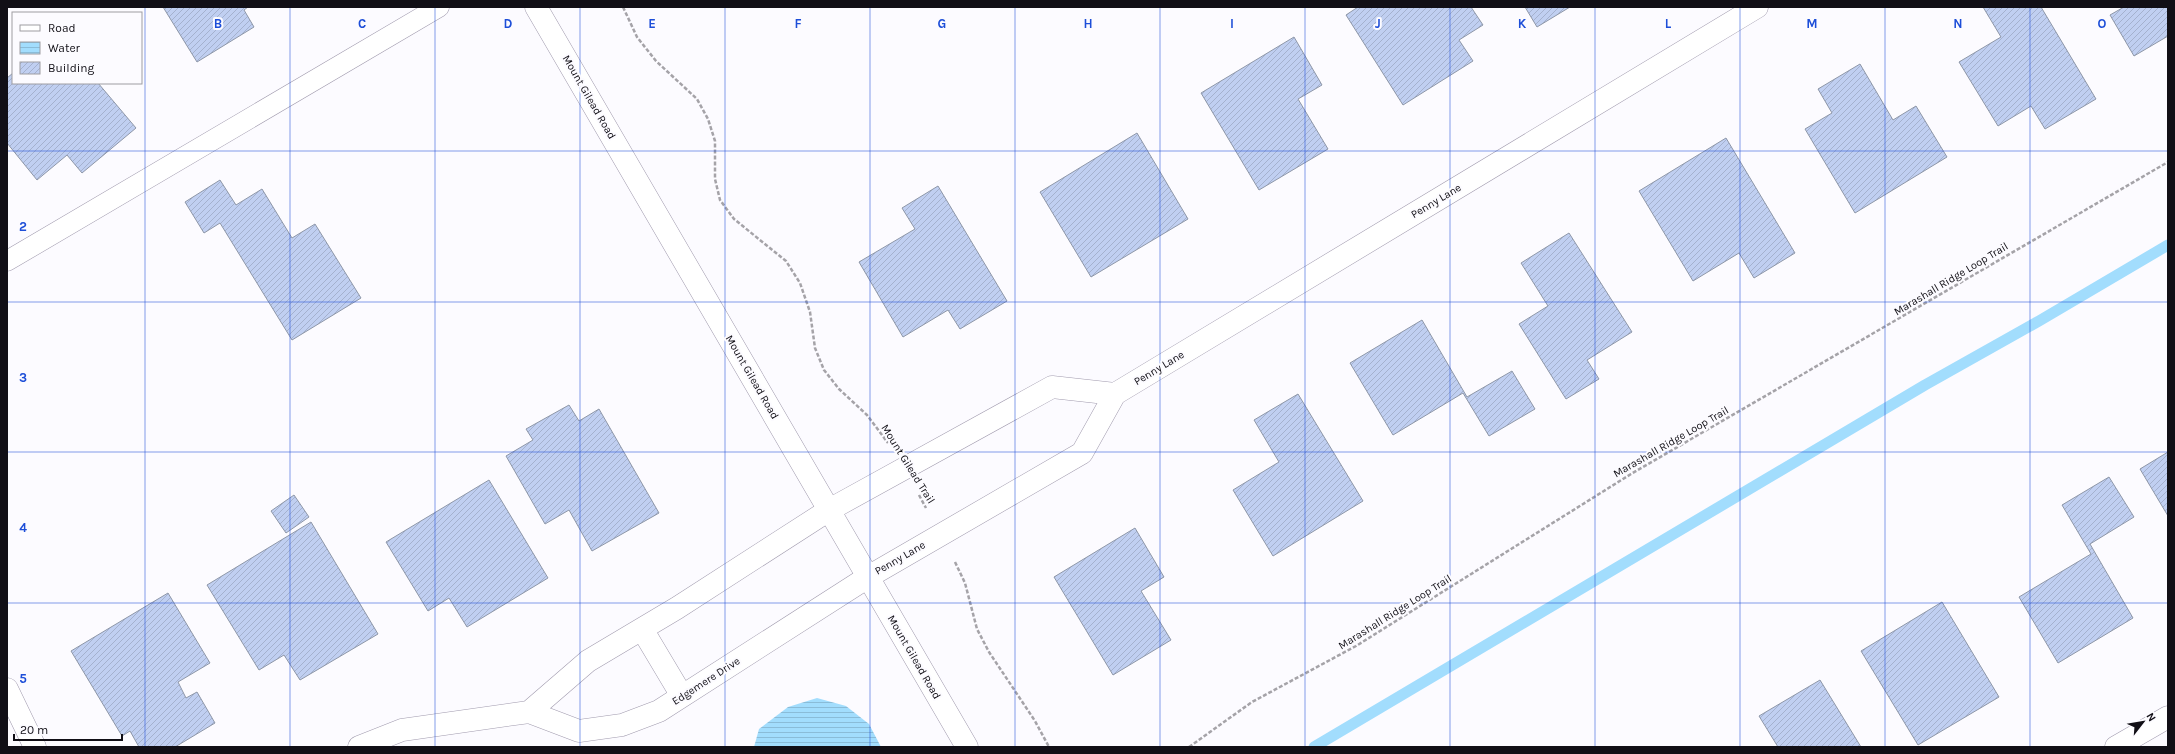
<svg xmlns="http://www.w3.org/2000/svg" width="2175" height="754" viewBox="0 0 2175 754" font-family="Karla,sans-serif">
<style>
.water{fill:url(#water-rules)}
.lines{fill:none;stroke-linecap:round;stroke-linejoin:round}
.stream{stroke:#a2ddfd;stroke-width:11}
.building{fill:url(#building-hatch);stroke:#8e97a8}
.lane-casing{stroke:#a19bae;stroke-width:21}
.street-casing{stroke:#a19bae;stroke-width:23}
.secondary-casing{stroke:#a19bae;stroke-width:23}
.path{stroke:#a5a3a8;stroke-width:2.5;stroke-dasharray:4 2;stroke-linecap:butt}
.lane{stroke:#fff;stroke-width:20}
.street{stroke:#fff;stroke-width:22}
.secondary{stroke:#fff;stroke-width:22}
.grid{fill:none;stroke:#1d4ed8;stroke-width:1;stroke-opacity:0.55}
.labels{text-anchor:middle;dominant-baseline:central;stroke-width:4;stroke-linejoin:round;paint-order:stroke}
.street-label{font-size:11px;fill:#110f16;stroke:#fcfbff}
.grid-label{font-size:13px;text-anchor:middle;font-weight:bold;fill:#1d4ed8;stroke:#fcfbff;stroke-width:4;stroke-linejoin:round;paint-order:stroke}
</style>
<defs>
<pattern id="water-rules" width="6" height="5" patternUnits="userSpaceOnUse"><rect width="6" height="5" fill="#a2ddfd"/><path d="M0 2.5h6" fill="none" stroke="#8abcd8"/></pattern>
<pattern id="building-hatch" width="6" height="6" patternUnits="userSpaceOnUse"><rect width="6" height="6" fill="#c0cff1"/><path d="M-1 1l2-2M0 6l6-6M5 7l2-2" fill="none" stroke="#a4b1ce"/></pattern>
</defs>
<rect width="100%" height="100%" fill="#fcfbff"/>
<!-- water -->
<path class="water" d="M817,698l29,8 23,18 12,23h-127l5,-18 29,-22z"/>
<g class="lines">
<!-- stream -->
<path class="stream" d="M1314,747l611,-362 114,-64 129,-76"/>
</g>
<!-- building -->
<path class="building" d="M163,7h85l-4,3 10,17 -57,35z
M1358,7h113l12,18 -24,15 14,21 -70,44 -57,-90z
M1525,7h45l-33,20z
M1983,7h58l55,92 -51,30 -14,-23 -33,20 -39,-64 42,-25z
M2124,7h44v29l-34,20 -24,-41z
M1294,37l28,48 -24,14 30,50 -69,41 -58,-97z
M1860,64l33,56 23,-14 31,51 -92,56 -50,-84 27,-16 -14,-24z
M13,73v10h85l38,45 -54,45 -15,-18 -30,25 -30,-37v-65z
M1137,133l51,86 -97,58 -51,-85z
M1726,138l69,115 -41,25 -15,-25 -46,28 -54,-90z
M220,180l16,25 26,-16 30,49 23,-14 46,74 -69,42 -72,-117 -16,10 -19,-31z
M938,186l69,115 -47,28 -12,-19 -45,27 -44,-75 56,-33 -13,-21z
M1569,233l63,99 -45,28 12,19 -33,20 -47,-75 29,-18 -27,-43z
M1422,320l45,77 45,-26 23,38 -46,27 -26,-43 -70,42 -43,-72z
M1298,394l65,107 -90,55 -40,-66 46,-28 -25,-42z
M569,405l10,16 20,-12 60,104 -67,38 -23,-41 -24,14 -39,-68 27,-16 -7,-11z
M2168,452v64l-28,-47z
M2109,477l25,40 -44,27 43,74 -75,45 -39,-66 72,-43 -29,-49z
M489,480l59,98 -81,49 -18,-29 -21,13 -42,-69z
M294,495l15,22 -23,16 -15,-22z
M311,522l67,112 -78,46 -16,-25 -25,15 -52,-85z
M1135,528l29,49 -23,14 30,49 -58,35 -59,-98z
M168,593l42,70 -32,19 8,16 11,-6 18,31 -40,24h-36l-9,-16 -8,5 -51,-85z
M1942,602l57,95 -81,48 -57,-94z
M1820,680l41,67h-83l-19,-31z"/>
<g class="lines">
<defs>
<path id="lane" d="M7,261l432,-254"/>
<path id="street" d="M642,629l40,67
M7,689l28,58
M529,712l50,19 43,-6 37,-14 209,-134 214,-124 33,-59 642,-387
M359,747l43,-17 127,-18 59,-51 89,-53 152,-98 223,-123 63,7
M2116,747l52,-30"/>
<path id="secondary" d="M536,7l431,740"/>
</defs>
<!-- lane casing -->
<use href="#lane" class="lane-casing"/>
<!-- street casing -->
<use href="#street" class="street-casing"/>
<!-- secondary casing -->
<use href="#secondary" class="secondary-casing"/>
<!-- path -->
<path class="path" d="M623,7l14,30 19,24 41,38 11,20 7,22v38l5,21 14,19 52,42 14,22 10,29 5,36 9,22 15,19 28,26 21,28
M919,495l7,13
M955,562l10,21 12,46 12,23 46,69 14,26
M1189,747l63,-45 104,-56 275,-172 537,-312"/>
<!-- lane -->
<use href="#lane" class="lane"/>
<!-- street -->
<use href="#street" class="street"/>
<!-- secondary -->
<use href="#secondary" class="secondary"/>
</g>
<!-- grid -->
<path class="grid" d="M145,7v740M290,7v740M435,7v740M580,7v740M725,7v740M870,7v740M1015,7v740M1160,7v740M1305,7v740M1450,7v740M1595,7v740M1740,7v740M1885,7v740M2030,7v740M7,151h2161M7,302h2161M7,452h2161M7,603h2161"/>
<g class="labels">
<!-- street labels -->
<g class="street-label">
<text transform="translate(589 97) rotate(60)">Mount Gilead Road</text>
<text transform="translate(1436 201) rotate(-31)">Penny Lane</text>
<text transform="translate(1951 279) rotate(-31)">Marashall Ridge Loop Trail</text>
<text transform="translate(1159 368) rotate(-31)">Penny Lane</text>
<text transform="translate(752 377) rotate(60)">Mount Gilead Road</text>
<text transform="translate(1671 442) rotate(-30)">Marashall Ridge Loop Trail</text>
<text transform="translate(908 464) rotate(58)">Mount Gilead Trail</text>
<text transform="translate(900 558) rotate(-30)">Penny Lane</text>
<text transform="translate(1395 612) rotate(-32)">Marashall Ridge Loop Trail</text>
<text transform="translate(914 657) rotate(60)">Mount Gilead Road</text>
<text transform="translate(706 681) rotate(-33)">Edgemere Drive</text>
</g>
</g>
<g class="grid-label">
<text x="218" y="28">B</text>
<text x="362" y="28">C</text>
<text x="508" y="28">D</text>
<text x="652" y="28">E</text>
<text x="798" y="28">F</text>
<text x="942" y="28">G</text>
<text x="1088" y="28">H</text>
<text x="1232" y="28">I</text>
<text x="1378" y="28">J</text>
<text x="1522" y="28">K</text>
<text x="1668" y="28">L</text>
<text x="1812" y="28">M</text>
<text x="1958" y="28">N</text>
<text x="2102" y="28">O</text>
<text x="23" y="231">2</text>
<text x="23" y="382">3</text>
<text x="23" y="532">4</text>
<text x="23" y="683">5</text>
</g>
<!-- border -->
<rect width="2175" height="754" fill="none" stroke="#110f16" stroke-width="16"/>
<!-- legend -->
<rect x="12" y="12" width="130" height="72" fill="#fcfbff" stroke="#9e9da2"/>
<rect x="20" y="25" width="20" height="6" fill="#ffffff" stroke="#9e9da2"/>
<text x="48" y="32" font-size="12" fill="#110f16">Road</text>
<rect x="20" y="42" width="20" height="12" fill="url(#water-rules)" stroke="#9e9da2"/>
<text x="48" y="52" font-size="12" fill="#110f16">Water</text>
<rect x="20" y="62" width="20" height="12" fill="url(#building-hatch)" stroke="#9e9da2"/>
<text x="48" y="72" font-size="12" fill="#110f16">Building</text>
<!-- north arrow -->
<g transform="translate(2143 722) rotate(59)" stroke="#fcfbff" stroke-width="3" paint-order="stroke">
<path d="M0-3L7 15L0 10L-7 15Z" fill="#110f16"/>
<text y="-6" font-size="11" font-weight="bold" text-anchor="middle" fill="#110f16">N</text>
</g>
<!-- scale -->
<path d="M14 734v6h108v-6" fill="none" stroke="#110f16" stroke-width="2"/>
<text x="20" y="734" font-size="12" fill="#110f16" stroke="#fcfbff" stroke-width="3" paint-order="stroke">20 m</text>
</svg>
